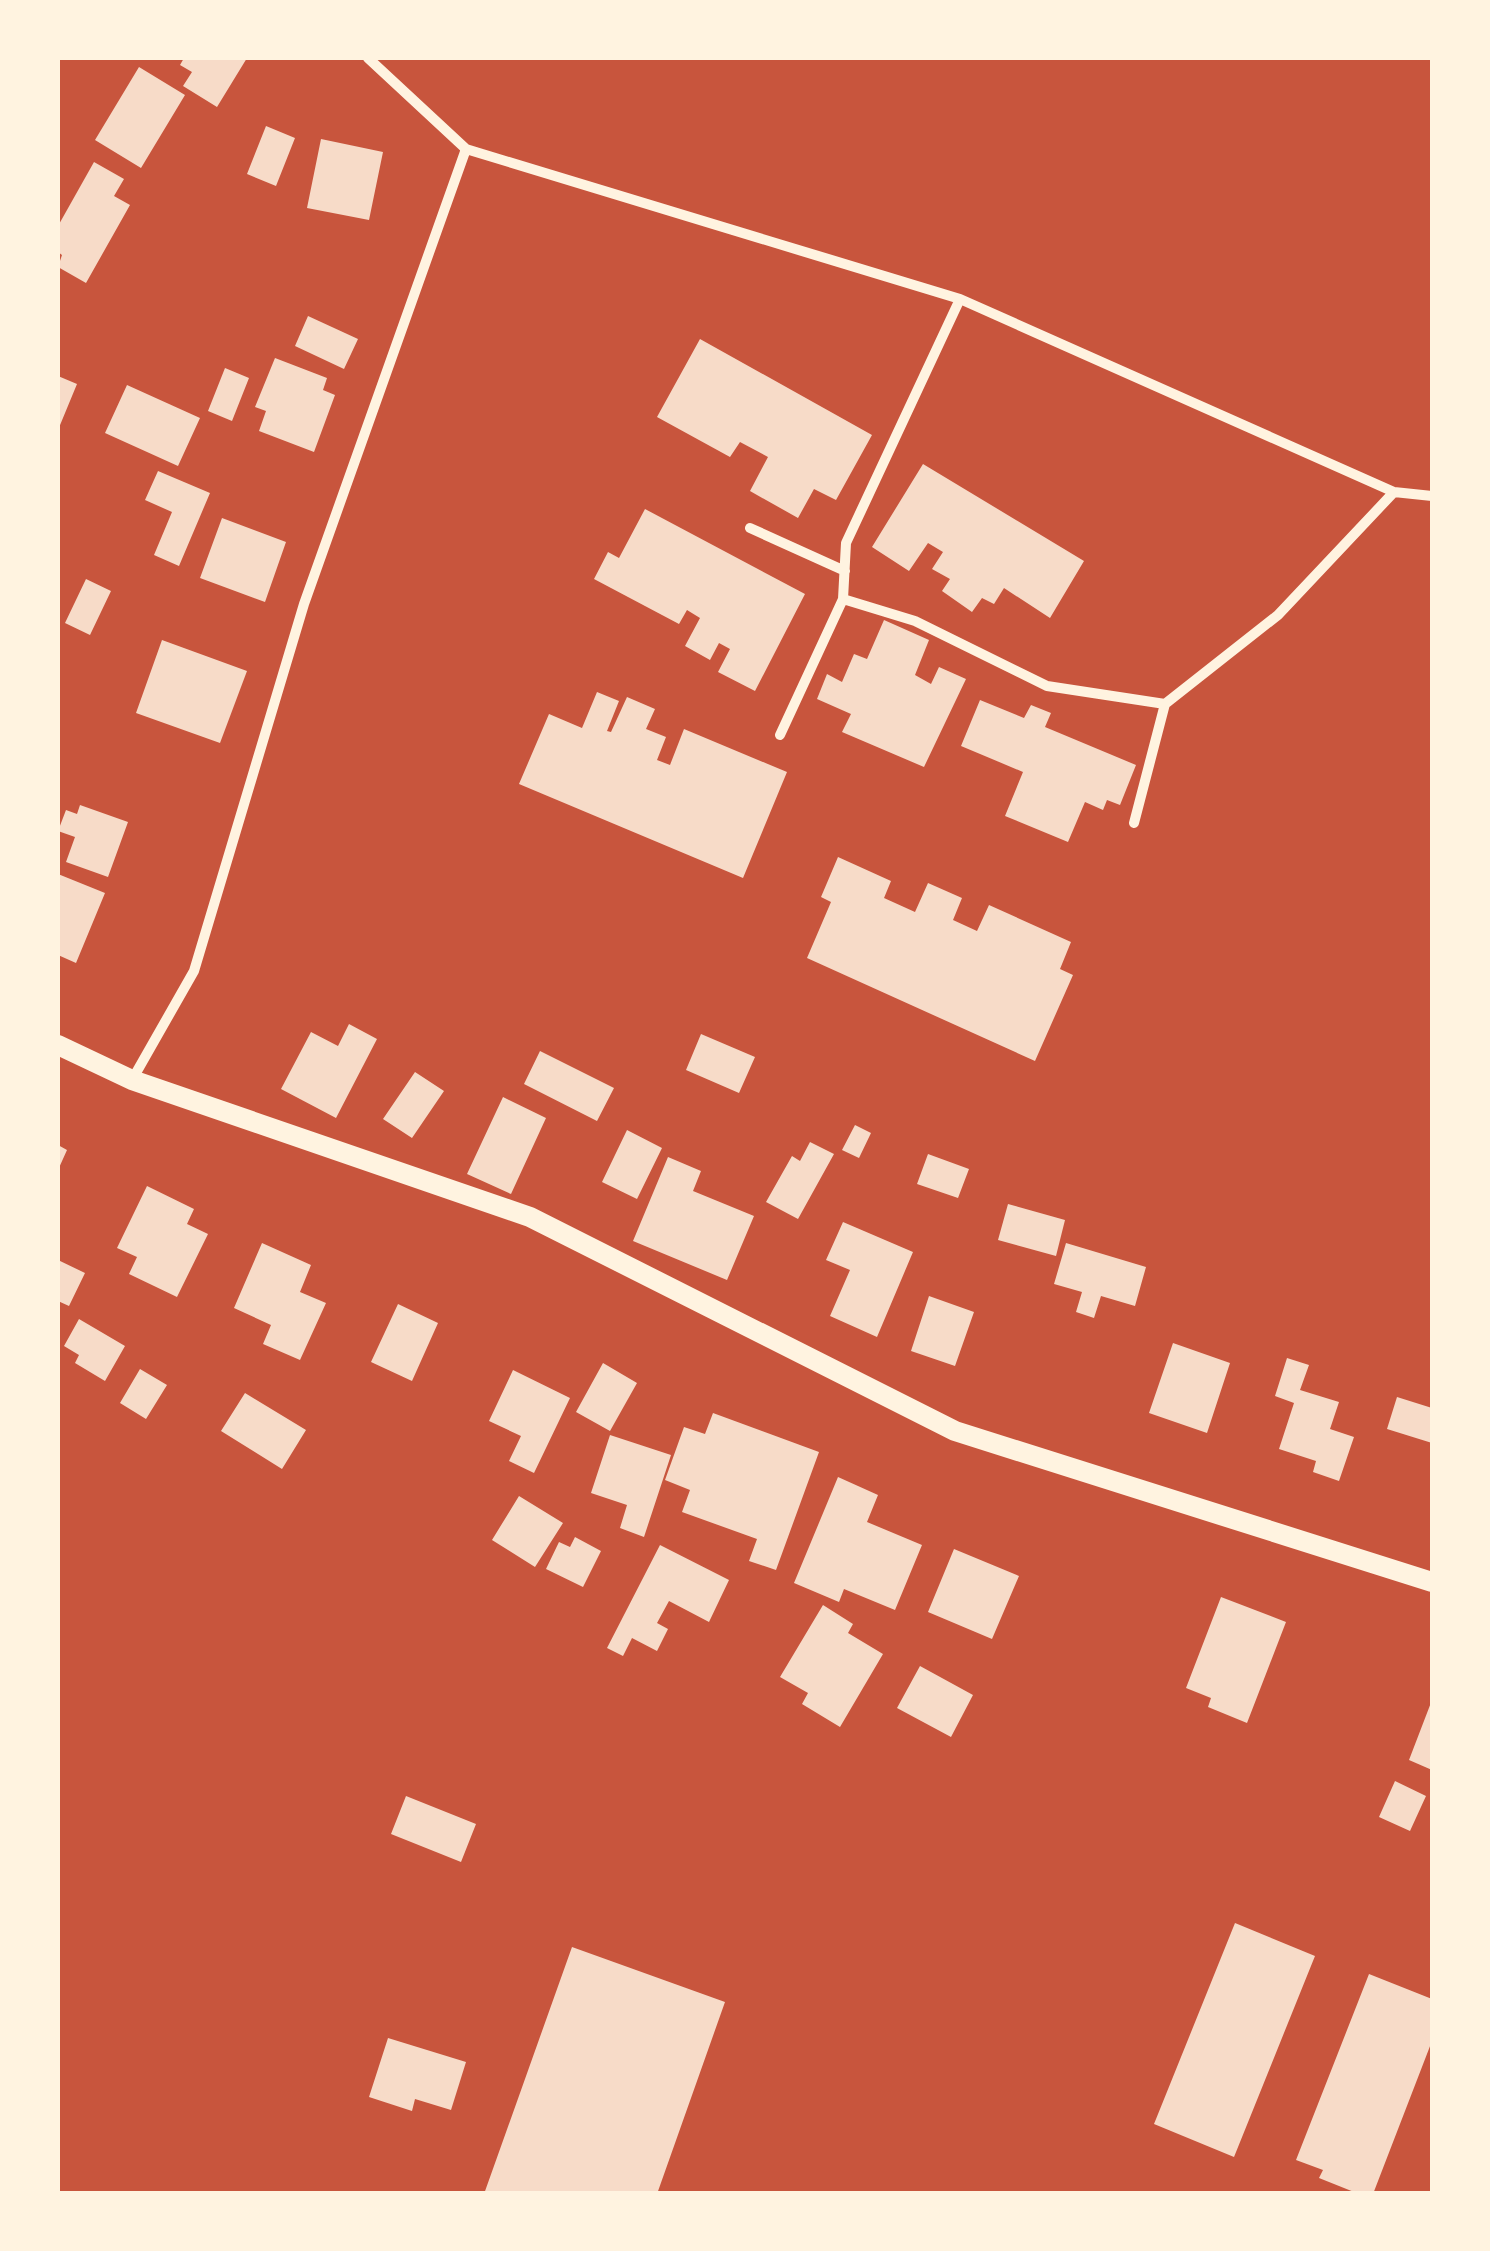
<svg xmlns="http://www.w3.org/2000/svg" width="1490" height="2251" viewBox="0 0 1490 2251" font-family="'Exo 2',sans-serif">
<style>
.building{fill:#f7dbc8}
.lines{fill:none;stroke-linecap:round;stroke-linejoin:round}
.minor{stroke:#fff3e0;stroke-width:10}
.secondary{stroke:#fff3e0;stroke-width:20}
</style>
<rect width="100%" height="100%" fill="#c8553d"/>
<!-- building -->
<path class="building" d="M184,58h63l-30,49 -34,-21 9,-14 -12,-7z
M139,67l46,28 -44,73 -46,-28z
M266,126l29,12 -19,48 -29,-12z
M321,139l62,13 -14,68 -62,-12z
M94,162l30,17 -10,17 16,9 -44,78 -28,-16 4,-12 -4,-3v-26z
M308,316l50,23 -14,30 -49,-23z
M700,339l172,96 -36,65 -22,-11 -16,29 -48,-27 18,-34 -28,-15 -10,15 -73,-40z
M275,358l52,20 -4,12 12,5 -21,57 -55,-21 7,-20 -11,-4z
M225,368l24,10 -17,43 -24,-10z
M58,376l19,8 -19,46z
M127,385l73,33 -22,48 -73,-33z
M923,464l161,97 -34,57 -46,-30 -10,16 -12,-6 -10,14 -30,-21 8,-12 -18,-10 11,-17 -15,-9 -19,28 -37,-24z
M158,471l52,22 -31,73 -25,-11 18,-43 -27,-12z
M645,509l160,85 -50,97 -37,-19 12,-23 -11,-6 -9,17 -25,-14 15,-28 -13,-8 -8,14 -85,-45 14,-27 11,6z
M222,518l64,24 -21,60 -65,-24z
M86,579l25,12 -21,44 -25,-12z
M884,620l45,20 -14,35 16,9 8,-17 27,12 -42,88 -82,-35 9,-18 -34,-15 10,-25 15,8 12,-28 13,5z
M162,640l85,31 -27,72 -84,-30z
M597,692l22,9 -12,30 4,1 16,-35 28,12 -9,20 20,8 -9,23 13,5 14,-36 103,43 -44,106 -224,-94 30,-70 33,14z
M980,700l44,18 7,-13 20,8 -6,14 91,38 -16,40 -13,-5 -4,10 -18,-8 -17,40 -63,-26 18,-44 -62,-26z
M80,805l48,17 -20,55 -42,-15 9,-25 -17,-6 8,-21 11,4z
M838,857l53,24 -7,17 31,14 13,-29 34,15 -9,22 24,11 12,-26 82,37 -11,27 13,6 -38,86 -228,-103 24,-56 -10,-5z
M58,874l47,19 -29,70 -18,-8z
M349,1024l28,15 -41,79 -55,-29 30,-57 27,14z
M701,1034l54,23 -16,36 -53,-23z
M540,1051l74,37 -17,33 -73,-37z
M415,1072l29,19 -32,47 -29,-19z
M503,1097l43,21 -35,76 -44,-20z
M855,1125l16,8 -12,25 -17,-8z
M627,1130l35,18 -25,51 -35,-17z
M810,1142l24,12 -36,65 -32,-17 26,-46 8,5z
M58,1145l9,5 -9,20z
M928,1154l41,15 -11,29 -41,-14z
M668,1157l33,14 -8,20 61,25 -27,64 -94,-39z
M147,1186l47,23 -7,15 21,10 -31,63 -48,-23 8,-17 -20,-9z
M1008,1204l57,16 -9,36 -58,-16z
M843,1222l70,30 -36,85 -47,-21 20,-46 -24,-10z
M262,1243l49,22 -11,27 26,11 -26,57 -37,-16 8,-19 -37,-17z
M1066,1243l80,24 -11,39 -34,-10 -7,22 -18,-6 6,-20 -28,-8z
M58,1260l27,13 -16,33 -11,-5z
M929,1296l45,16 -19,54 -44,-15z
M398,1304l40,19 -26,58 -41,-19z
M79,1319l46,27 -20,35 -30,-18 4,-8 -15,-9z
M1173,1343l57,20 -23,70 -58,-20z
M1287,1358l22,7 -9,25 39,12 -9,27 24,8 -15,44 -26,-9 3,-11 -37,-12 15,-46 -19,-7z
M603,1363l34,20 -27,48 -34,-19z
M140,1369l27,16 -21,34 -26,-16z
M513,1370l57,28 -36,75 -25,-12 12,-25 -32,-15z
M245,1393l61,37 -24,39 -61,-38z
M1397,1397l35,11v35l-45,-14z
M713,1413l106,39 -43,118 -27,-9 8,-22 -75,-27 8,-22 -25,-10 19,-53 21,7z
M610,1435l61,20 -27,82 -24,-9 7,-23 -36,-12z
M838,1477l40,18 -11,27 55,23 -27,65 -51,-21 -5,13 -45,-19z
M519,1496l44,27 -28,44 -43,-27z
M575,1537l26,14 -18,36 -37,-18 13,-27 11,5z
M660,1545l69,35 -20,42 -40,-21 -12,22 11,6 -11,22 -25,-13 -9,18 -16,-8z
M954,1549l65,27 -27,63 -64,-27z
M1221,1597l65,25 -39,101 -39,-16 3,-9 -25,-10z
M823,1605l30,19 -5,9 35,21 -43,73 -38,-23 6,-11 -28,-16z
M920,1666l53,29 -22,42 -54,-29z
M1432,1700v70l-23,-10z
M1395,1781l31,15 -16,35 -31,-14z
M406,1796l70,28 -15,38 -70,-28z
M1235,1923l80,33 -81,201 -80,-33z
M572,1947l153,55 -68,192h-173z
M1369,1974l63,25v42l-59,153h-14l-40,-16 4,-8 -27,-10z
M388,2038l78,24 -15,48 -36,-11 -3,12 -43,-14z"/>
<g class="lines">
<!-- minor -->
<path class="minor" d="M368,58l98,91 494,150 434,193 38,4
M750,528l95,43
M843,599l72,22 132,65 118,18
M780,735l63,-136 3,-56 114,-244
M1134,823l31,-119 113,-89 116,-123
M132,1080l62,-109 110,-367 162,-455"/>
<!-- secondary -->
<path class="secondary" d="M58,1045l74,35 398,137 425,214 477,151"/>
</g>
<!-- border -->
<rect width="1490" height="2251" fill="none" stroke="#fff3e0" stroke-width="120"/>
</svg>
